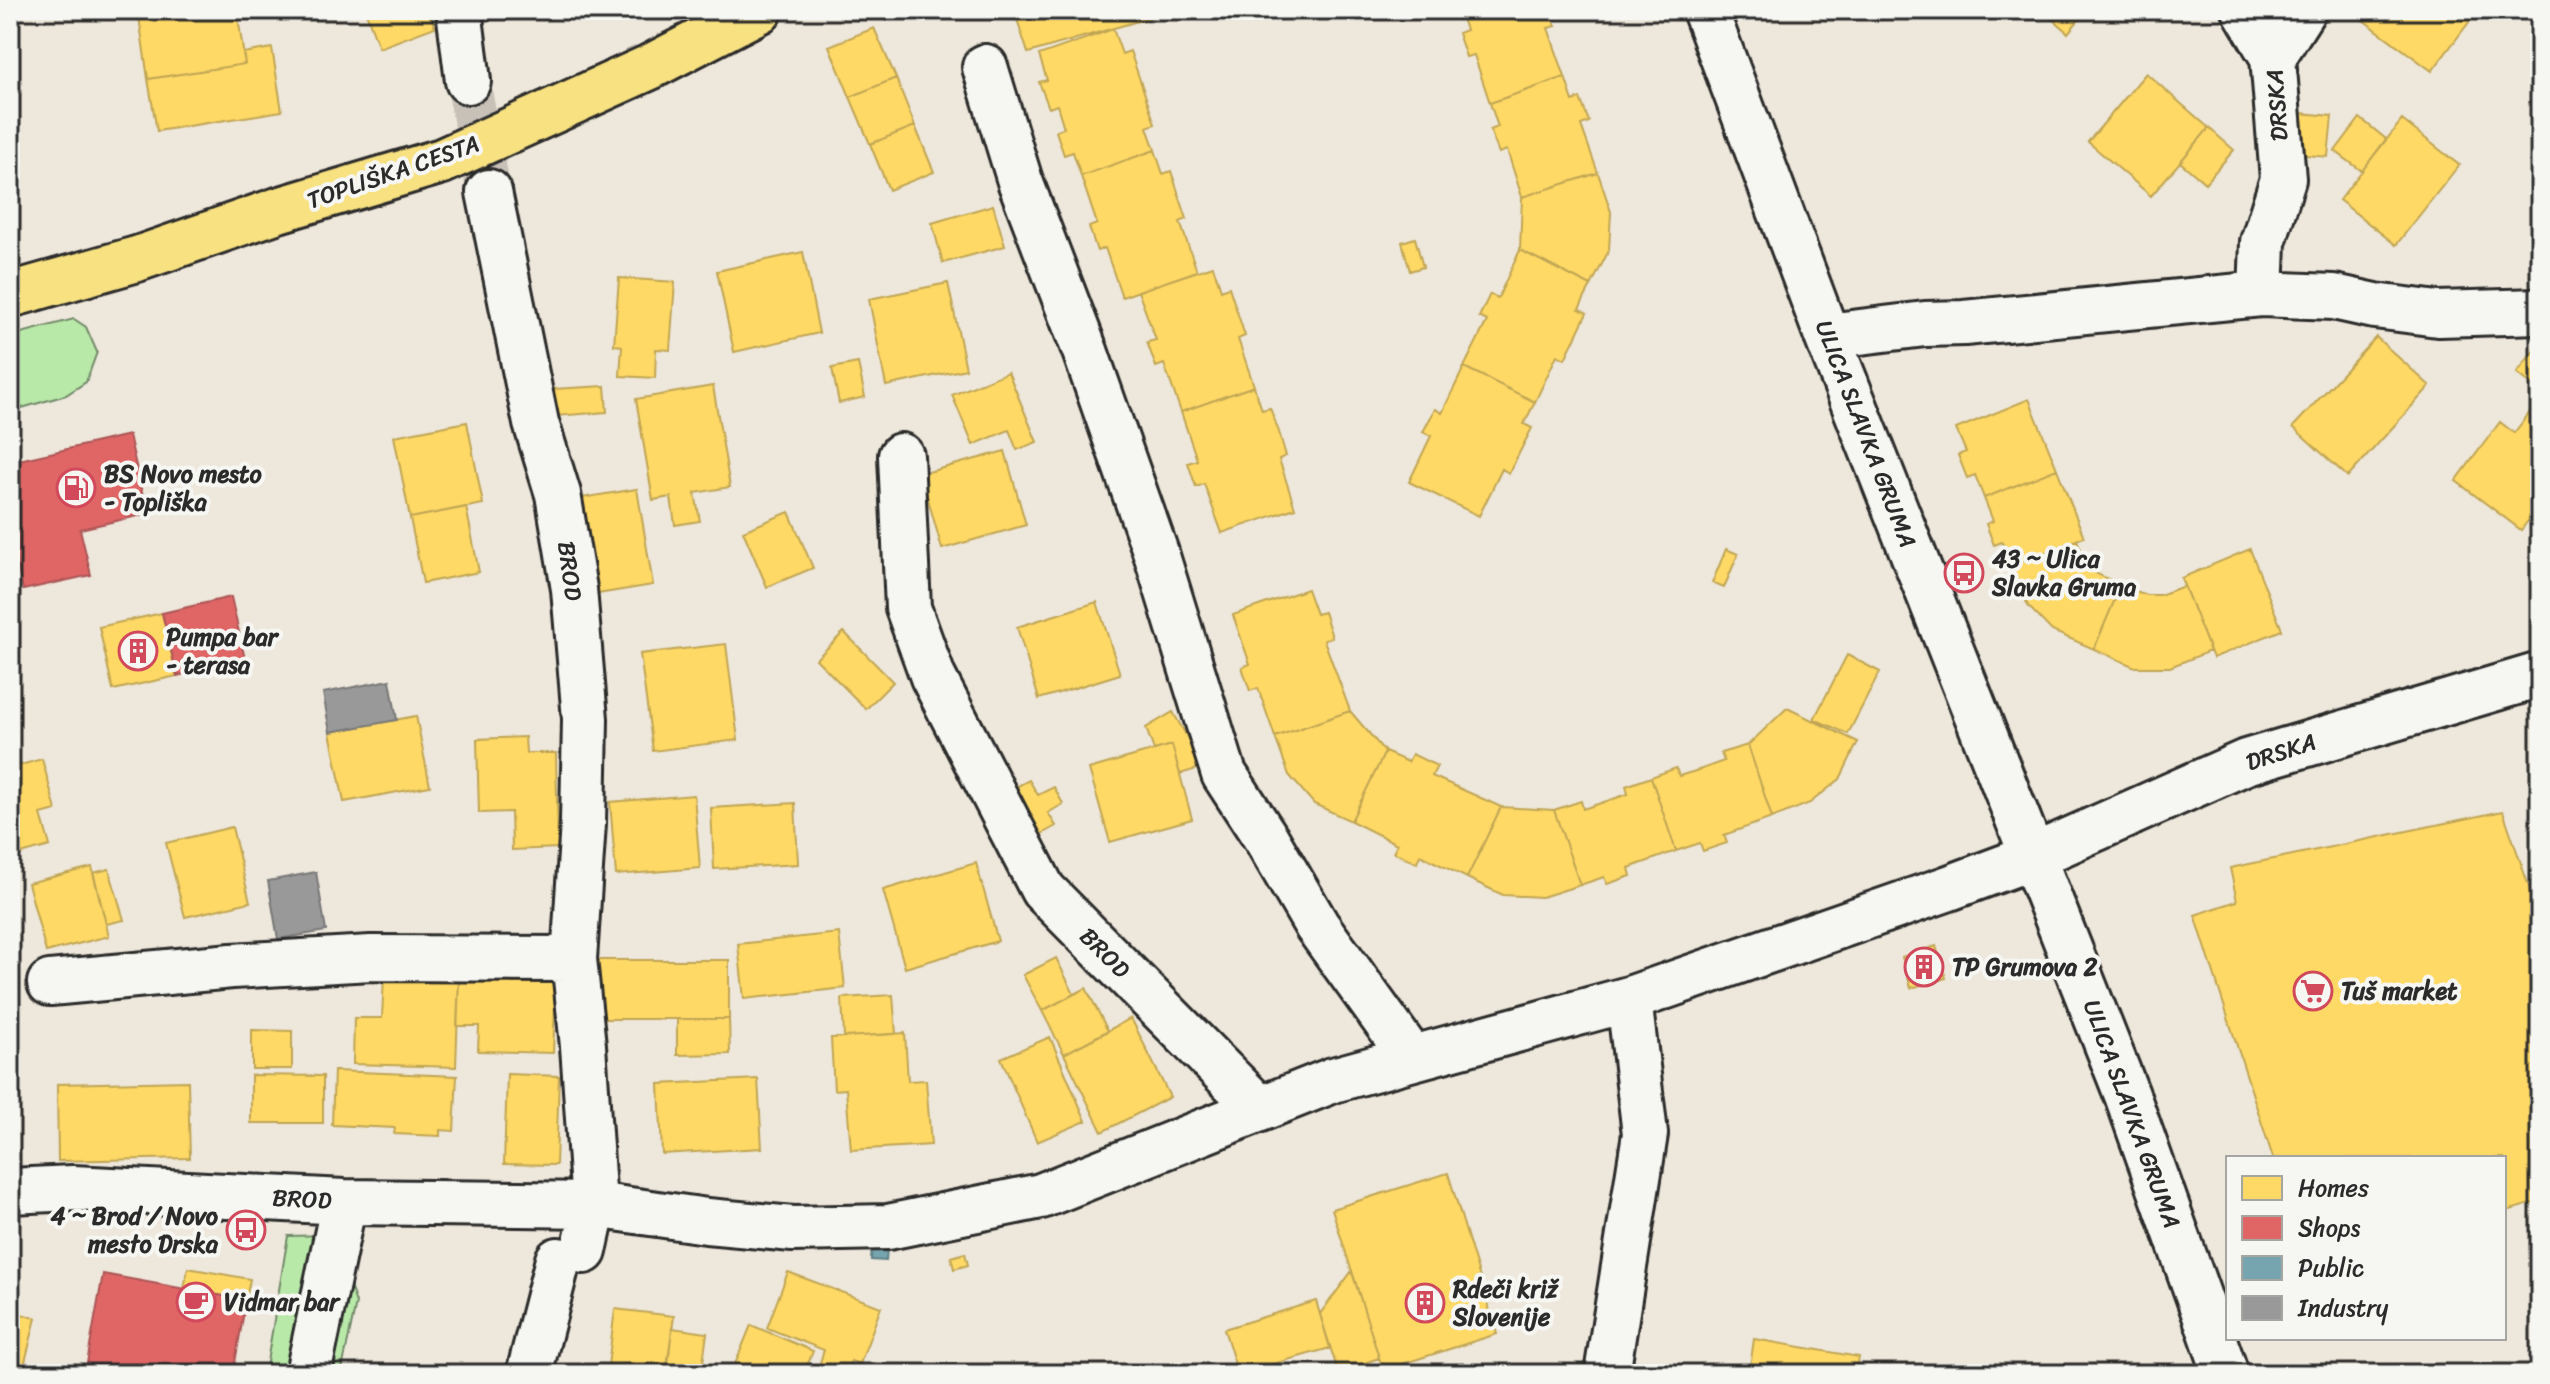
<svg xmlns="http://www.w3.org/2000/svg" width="2550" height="1384" viewBox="0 0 2550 1384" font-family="Sriracha,sans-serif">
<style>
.green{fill:#b9e9a8;stroke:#728a6a;stroke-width:2}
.homes{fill:#ffd966;stroke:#bfa554;stroke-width:2}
.shops{fill:#e06666;stroke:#aa5454;stroke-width:2}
.public{fill:#76a5af;stroke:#608087;stroke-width:2}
.industry{fill:#999;stroke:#787878;stroke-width:2}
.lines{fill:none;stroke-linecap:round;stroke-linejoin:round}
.minor-tunnel{stroke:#c7c1b8;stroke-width:44;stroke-dasharray:44 22;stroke-linecap:butt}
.minor-casing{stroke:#2b2b2b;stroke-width:50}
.major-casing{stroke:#2b2b2b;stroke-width:50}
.minor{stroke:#f6f6f2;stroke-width:44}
.major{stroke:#f8e181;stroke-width:44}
.labels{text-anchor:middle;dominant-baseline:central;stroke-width:8;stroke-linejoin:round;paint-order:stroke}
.street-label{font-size:24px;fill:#2b2b2b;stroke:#f6f6f2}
.poi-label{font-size:24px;font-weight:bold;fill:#2b2b2b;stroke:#f6f6f2;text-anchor:start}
</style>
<rect width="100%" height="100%" fill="#eee7db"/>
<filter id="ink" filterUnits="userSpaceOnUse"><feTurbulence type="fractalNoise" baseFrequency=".0125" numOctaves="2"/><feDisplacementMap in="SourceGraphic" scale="16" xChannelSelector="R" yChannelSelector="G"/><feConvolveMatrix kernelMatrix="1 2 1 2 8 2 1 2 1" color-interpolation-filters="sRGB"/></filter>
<g filter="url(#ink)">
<!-- green -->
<path class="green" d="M74,319l12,8 11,25 -11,30 -20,13 -51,15 -5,-17v-57z
M332,1235l24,68 -15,71h-76l23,-138z"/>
<!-- homes -->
<path class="homes" d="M138,10h99l8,54 -97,15z
M365,10h64l6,17 -56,21z
M1014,10h162l-148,43z
M1459,10h91l6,16 -8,2 17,49 -75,26 -16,-48 -8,2 -8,-24 8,-3z
M2042,10h45l-19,23z
M2370,10h102l4,3 -44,58 -69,-51z
M874,28l22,50 -46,19 -21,-51z
M1113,29l9,25 8,-3 25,73 -8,3 8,23 -74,26 -8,-24 -9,3 -8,-24 8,-3 -7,-23 -8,3 -10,-26 8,-2 -8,-25z
M272,48l10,63 -125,20 -9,-52 97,-15 -2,-11z
M2146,73l63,55 -58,68 -63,-54z
M1565,77l8,24 7,-3 9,24 -8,3 17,48 -76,24 -15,-47 -8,3 -9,-23 8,-3 -8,-24z
M896,78l19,48 -45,18 -20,-47z
M2300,113l32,3 -4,41 -32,-3z
M2360,118l26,21 -24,32 -27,-20z
M2402,120l57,45 -63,80 -57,-45z
M915,126l19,46 -45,18 -19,-46z
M2209,128l25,22 -29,33 -25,-21z
M1155,150l8,24 8,-3 16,48 -7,3 17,49 -75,26 -17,-49 -8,3 -8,-24 8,-3 -16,-48z
M2540,169v22l-11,-8z
M1598,173l13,39 -2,38 -18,36 -71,-36 2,-53z
M993,205l12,41 -62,17 -11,-40z
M1415,238l8,29 -13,4 -8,-29z
M1520,250l71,36 -12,23 8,4 -22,46 -8,-4 -22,47 -71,-35 23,-46 -8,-4 11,-23 8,4z
M803,252l16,81 -85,19 -17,-81z
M1213,266l8,24 8,-3 16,49 -7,3 16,47 -73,26 -17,-48 -8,3 -9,-25 9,-2 -18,-49z
M619,278l56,4 -5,68 -14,-1 -1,29 -35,-2 2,-30 -8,-1z
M948,283l18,86 -80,17 -17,-87z
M2376,337l54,49 -82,91 -55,-50z
M2540,342v49l-23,-18z
M858,363l7,34 -26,6 -7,-35z
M1464,367l71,35 -11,22 8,4 -23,45 -7,-4 -23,47 -70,-34 22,-46 -8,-4 12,-23 7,4z
M1008,372l29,70 -20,8 -8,-20 -36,15 -21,-50z
M605,386l2,26 -52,4 -2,-27z
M713,386l17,101 -35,6 5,28 -25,4 -4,-28 -18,3 -17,-101z
M1254,386l8,24 8,-2 9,24 7,24 -7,3 16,49 -73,25 -18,-49 -8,3 -8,-24 9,-3 -16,-48z
M2029,399l28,70 -73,29 -9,-23 -8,3 -9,-23 8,-3 -10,-23z
M2540,399v106l-19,25 -65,-49 44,-59 14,11z
M467,422l16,82 -73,14 -16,-82z
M1005,451l21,74 -84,24 -21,-75z
M2057,469l27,68 -73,29 -9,-24 -8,3 -8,-21 7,-3 -9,-23z
M637,489l16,96 -62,10 -16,-96z
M466,507l13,65 -56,11 -13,-65z
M789,512l24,56 -46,19 -24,-56z
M10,533l8,33 -8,2z
M2077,540l10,24 10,10 24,11 -27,64 -42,-18 -24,-25 -17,-40z
M1726,549l12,5 -14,34 -12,-5z
M2250,549l32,81 -69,28 -32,-80z
M2121,585l25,10h14l24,-9 26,65 -40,16h-35l-41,-18z
M1307,589l9,25 8,-2 8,25 -8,3 26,71 -75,26 -17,-49 -8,3 -8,-24 8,-3 -17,-49z
M1097,602l23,72 -81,25 -22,-72z
M162,613l15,63 -64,14 -14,-63z
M844,632l49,50 -27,27 -50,-50z
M726,644l12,96 -85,11 -13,-97z
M1847,655l33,17 -32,62 -34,-15z
M1787,708l71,34 -18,37 -30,24 -38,15 -24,-73z
M1350,711l35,41 -34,69 -37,-17 -25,-29 -14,-38z
M1173,712l31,55 -24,7 -8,-29 -18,5 -8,-22z
M416,716l14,70 -86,16 -14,-70z
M525,737l1,16h30l2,95 -46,2 -1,-38 -32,1 -2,-74z
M1172,745l20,74 -82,23 -21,-73z
M1748,745l24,73 -48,17 3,8 -24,8 -3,-8 -24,8 -25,-74 25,-9 3,8 23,-7 22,-8 -3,-8z
M1385,752l23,10 4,-8 25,12 -5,10 69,31 -34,71 -47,-23 -3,8 -24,-11 4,-8 -46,-23z
M42,759l14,51 -15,4 9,32 -40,11v-89z
M1651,777l25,74 -47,17 2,8 -24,8 -3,-7 -24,8 -26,-75 27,-9 2,8 45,-15 -2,-8z
M1029,780l9,15 16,-8 9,17 -15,9 8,13 -18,10 -26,-47z
M694,795l6,73 -84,7 -6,-73z
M795,803l3,61 -84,5 -3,-61z
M1501,807l53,3 26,75 -38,12 -39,-2 -36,-17z
M2503,811l37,108v282l-36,11v-54h-231l-78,-243 42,-14 -7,-33z
M232,827l18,75 -65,15 -19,-74z
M976,863l22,78 -93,27 -22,-78z
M92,867l17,69 -63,16 -18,-69z
M109,869l15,51 -18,4 -13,-51z
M839,933l6,55 -101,11 -6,-55z
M10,940l9,20 -9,4z
M1936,946l10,32 -35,10 -9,-31z
M1056,958l18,36 -32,17 -19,-36z
M597,960h132v59h-133z
M384,975l75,3 -3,89 -103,-3 1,-46h28z
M459,978l97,4 -3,71 -75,-2 1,-25h-22z
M1086,988l22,43 -44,23 -22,-43z
M893,995l3,39 -52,3 -2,-39z
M1131,1018l39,79 -68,35 -38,-78z
M677,1019h52l1,35 -53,1z
M252,1030l40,1v38h-40z
M905,1033l3,48 18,-1 5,65 -80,5 -5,-61 -12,1 -3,-52z
M1050,1037l36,84 -49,21 -36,-84z
M334,1071l123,5 -3,55 -14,-1v6l-46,-2 1,-6 -63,-3z
M507,1074l52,2 -3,89 -52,-1z
M251,1075l72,1v47h-72z
M758,1079l4,69 -100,6 -3,-70z
M188,1081l2,77 -132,3 -1,-77z
M1448,1173l49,161 -114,36 -51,-161z
M965,1253l3,12 -14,4 -3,-12z
M188,1268l62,11 -4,21 -62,-11z
M1352,1271l27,87 -41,14 -18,-58z
M788,1272l93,35 -21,57 -9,-3 -5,13 -27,-8 5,-16 -57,-22z
M1316,1301l14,47 -92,26 -14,-45z
M615,1309l59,7 -8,58h-82v-3l23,3z
M10,1311l26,7 -14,56h-12z
M751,1325l62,26 -9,23h-73z
M672,1328l35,5 -5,37 -34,-5z
M1754,1339l105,18 -3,17h-107z"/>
<!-- shops -->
<path class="shops" d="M129,435l18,79 -67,15 11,46 -68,15 -13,-57v-71z
M231,597l14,62 -68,17 -15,-63z
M103,1274l143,26 -13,74h-148z"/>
<!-- public -->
<path class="public" d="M872,1247l15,1 -1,13 -15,-1z"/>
<!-- industry -->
<path class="industry" d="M390,680l7,40 -67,12 -7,-39z
M316,872l10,59 -48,8 -10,-58z"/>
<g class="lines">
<!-- minor-tunnel -->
<path class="minor-tunnel" d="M468,81l21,111"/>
<defs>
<path id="minor" d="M459,10l9,71
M1705,10l122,326 300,759 99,279
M2245,10l28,47 10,122 -20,63 -2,52
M2273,57l30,-47
M985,67l35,114 65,170 71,202 68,221 43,66 50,86 95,132
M489,192l47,231 22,71 16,95 11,130 -2,104 -9,136 9,87 11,159 -10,46
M1827,336l98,-12 39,-1 297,-29 73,3 41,9 63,8 102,-3
M901,456l7,152 25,69 110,213 216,218
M50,983l182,-17 139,-8 203,1
M10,1191l63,-3 271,14 250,3 113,16 86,8 95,-2 153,-31 292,-116 296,-81 320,-111 83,-31 214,-95 294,-87
M308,1374l36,-172
M529,1374l29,-114
M1607,1374l38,-240 -16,-135"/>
<path id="major" d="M10,295l127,-36 141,-49 164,-49 208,-94 110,-57"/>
</defs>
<!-- minor casing -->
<use href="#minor" class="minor-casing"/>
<!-- major casing -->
<use href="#major" class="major-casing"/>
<!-- minor -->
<use href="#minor" class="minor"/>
<!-- major -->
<use href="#major" class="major"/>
</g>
</g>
<!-- icons -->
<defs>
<symbol id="fuel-ring" viewBox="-11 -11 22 22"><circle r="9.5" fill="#f6f6f2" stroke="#d1495b" stroke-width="1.5"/><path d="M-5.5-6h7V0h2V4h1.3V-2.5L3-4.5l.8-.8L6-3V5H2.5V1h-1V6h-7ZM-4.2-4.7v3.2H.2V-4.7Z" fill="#d1495b"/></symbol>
<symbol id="bus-ring" viewBox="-11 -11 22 22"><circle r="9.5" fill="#f6f6f2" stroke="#d1495b" stroke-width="1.5"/><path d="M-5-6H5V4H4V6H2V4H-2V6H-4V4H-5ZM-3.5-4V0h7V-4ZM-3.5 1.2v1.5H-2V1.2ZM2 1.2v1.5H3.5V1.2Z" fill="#d1495b"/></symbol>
<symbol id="building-ring" viewBox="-11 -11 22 22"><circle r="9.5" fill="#f6f6f2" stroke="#d1495b" stroke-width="1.5"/><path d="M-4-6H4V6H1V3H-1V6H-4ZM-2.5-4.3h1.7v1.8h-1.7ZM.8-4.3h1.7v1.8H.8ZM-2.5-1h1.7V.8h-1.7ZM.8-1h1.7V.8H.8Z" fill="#d1495b"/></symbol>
<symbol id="supermarket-ring" viewBox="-11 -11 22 22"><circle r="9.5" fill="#f6f6f2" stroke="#d1495b" stroke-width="1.5"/><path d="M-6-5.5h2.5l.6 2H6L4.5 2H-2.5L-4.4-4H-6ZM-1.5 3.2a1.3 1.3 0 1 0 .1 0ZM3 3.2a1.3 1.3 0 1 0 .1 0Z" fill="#d1495b"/></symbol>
<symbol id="cafe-ring" viewBox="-11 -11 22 22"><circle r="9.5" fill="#f6f6f2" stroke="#d1495b" stroke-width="1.5"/><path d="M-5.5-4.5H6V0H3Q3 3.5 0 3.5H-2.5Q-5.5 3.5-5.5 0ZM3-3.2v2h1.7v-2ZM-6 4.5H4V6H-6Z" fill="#d1495b"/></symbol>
</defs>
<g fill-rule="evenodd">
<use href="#fuel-ring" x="54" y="466" width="44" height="44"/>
<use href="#bus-ring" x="1942" y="551" width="44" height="44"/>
<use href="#building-ring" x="116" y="629" width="44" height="44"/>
<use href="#building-ring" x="1902" y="945" width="44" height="44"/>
<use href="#supermarket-ring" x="2291" y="969" width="44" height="44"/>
<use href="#bus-ring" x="224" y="1208" width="44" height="44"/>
<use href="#cafe-ring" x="174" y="1280" width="44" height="44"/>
<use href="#building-ring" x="1403" y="1281" width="44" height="44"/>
</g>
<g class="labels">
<!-- street labels -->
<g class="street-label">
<text transform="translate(2277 105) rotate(-94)">DRSKA</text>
<text transform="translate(393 172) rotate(-19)">TOPLIŠKA CESTA</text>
<text transform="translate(1866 434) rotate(69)">ULICA SLAVKA GRUMA</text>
<text transform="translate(570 571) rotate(82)">BROD</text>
<text transform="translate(2281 752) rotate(-18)">DRSKA</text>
<text transform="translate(1105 953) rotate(45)">BROD</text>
<text transform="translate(2132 1114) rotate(70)">ULICA SLAVKA GRUMA</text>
<text transform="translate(302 1199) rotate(3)">BROD</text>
</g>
<!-- poi labels -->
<g class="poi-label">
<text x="104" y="474">BS Novo mesto<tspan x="104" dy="28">- Topliška</tspan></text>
<text x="1992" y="559">43 ~ Ulica<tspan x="1992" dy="28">Slavka Gruma</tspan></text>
<text x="166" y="637">Pumpa bar<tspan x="166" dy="28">- terasa</tspan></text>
<text x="1952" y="967">TP Grumova 2</text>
<text x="2341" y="991">Tuš market</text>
<text x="218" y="1216" text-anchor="end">4 ~ Brod / Novo<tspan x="218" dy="28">mesto Drska</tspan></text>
<text x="1453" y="1289">Rdeči križ<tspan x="1453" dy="28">Slovenije</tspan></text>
<text x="224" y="1302">Vidmar bar</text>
</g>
</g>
<!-- margin -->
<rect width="2550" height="1384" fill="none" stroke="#f6f6f2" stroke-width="40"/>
<rect x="20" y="20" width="2510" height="1344" fill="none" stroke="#2b2b2b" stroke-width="3" filter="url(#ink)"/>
<!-- legend -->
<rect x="2226" y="1156" width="280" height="184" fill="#f6f6f2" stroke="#a5a5a2" stroke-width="2"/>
<rect x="2242" y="1176" width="40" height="24" fill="#ffd966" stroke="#a5a5a2" stroke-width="2"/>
<text x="2298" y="1196" font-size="24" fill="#2b2b2b">Homes</text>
<rect x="2242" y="1216" width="40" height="24" fill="#e06666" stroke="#a5a5a2" stroke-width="2"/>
<text x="2298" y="1236" font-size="24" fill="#2b2b2b">Shops</text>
<rect x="2242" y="1256" width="40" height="24" fill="#76a5af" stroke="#a5a5a2" stroke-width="2"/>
<text x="2298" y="1276" font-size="24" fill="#2b2b2b">Public</text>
<rect x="2242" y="1296" width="40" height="24" fill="#999999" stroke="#a5a5a2" stroke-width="2"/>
<text x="2298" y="1316" font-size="24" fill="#2b2b2b">Industry</text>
</svg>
